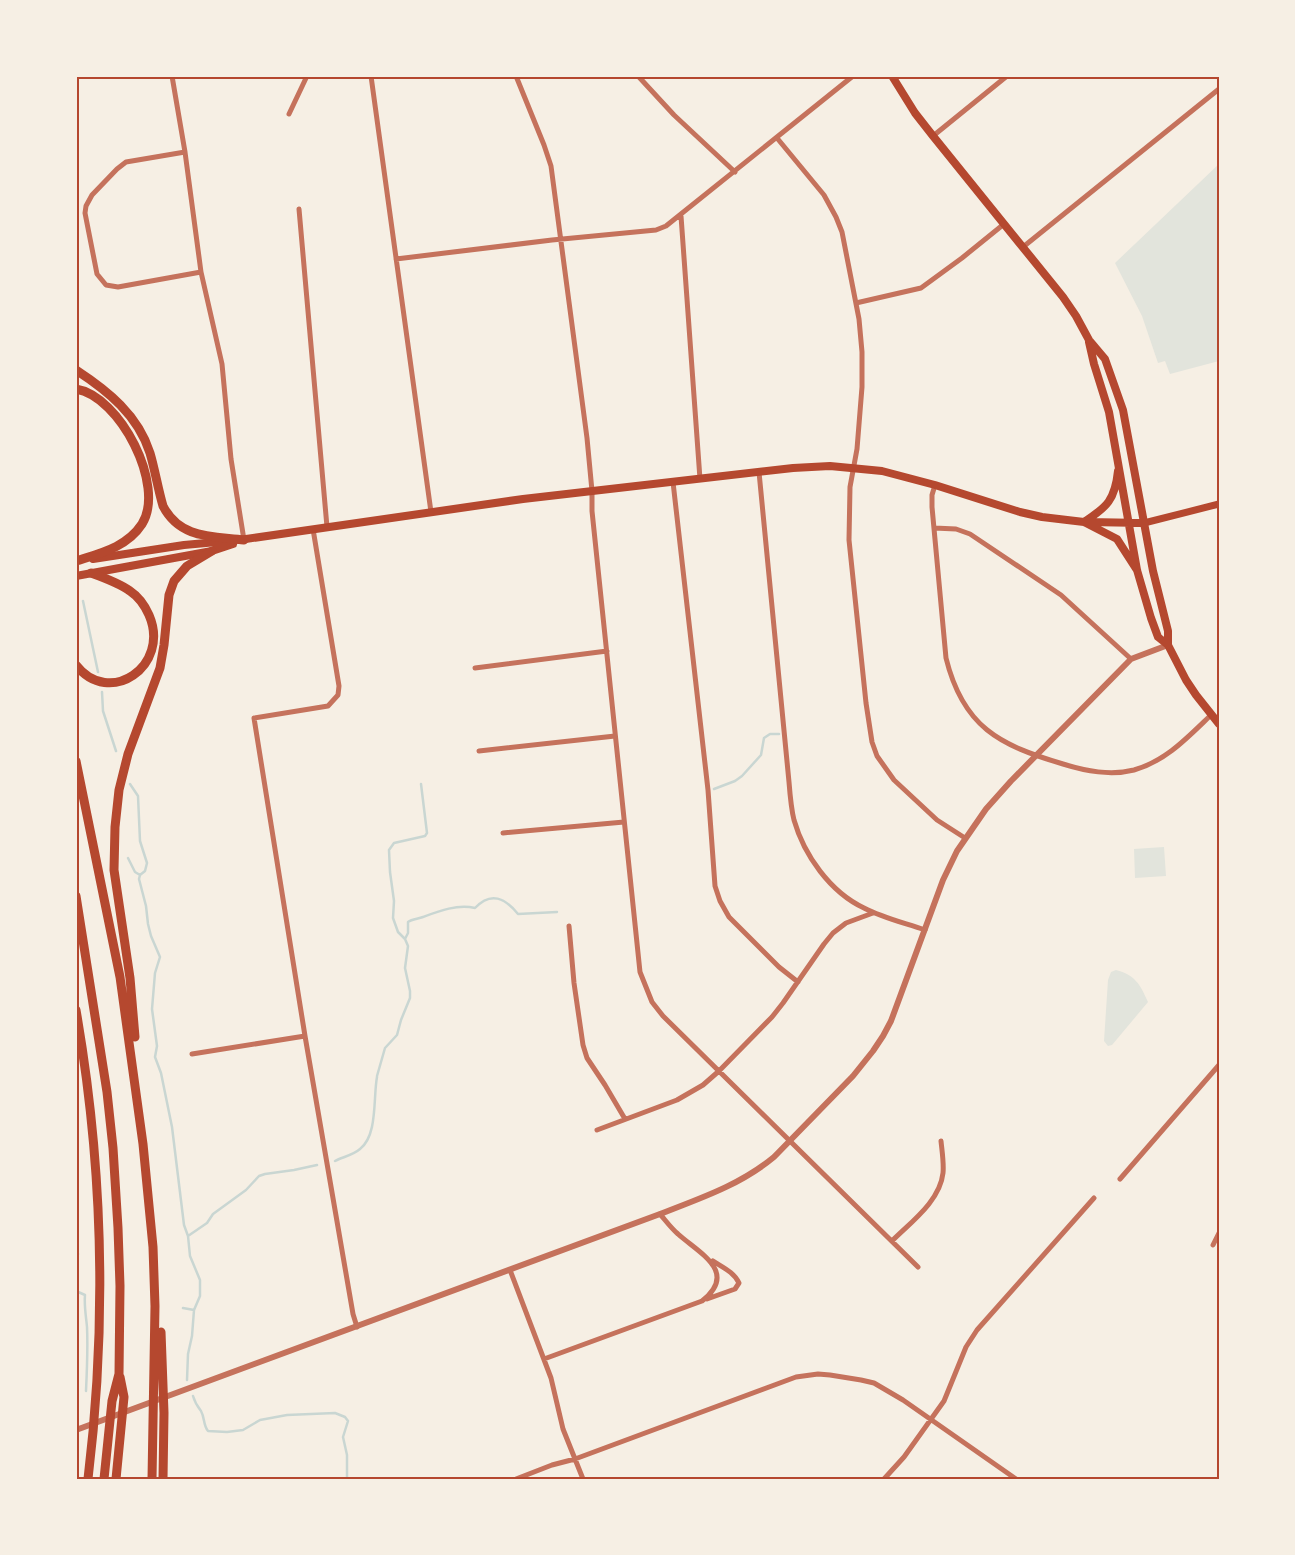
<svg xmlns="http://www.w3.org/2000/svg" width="1295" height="1555" viewBox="0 0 1295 1555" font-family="Karla,sans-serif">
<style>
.green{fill:#e2e4dc}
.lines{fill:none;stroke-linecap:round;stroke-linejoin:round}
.stream{stroke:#c9d6d2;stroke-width:2.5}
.minor{stroke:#c5725c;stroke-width:5}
.tertiary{stroke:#c5725c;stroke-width:6}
.secondary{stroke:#b5482f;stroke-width:7}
.primary{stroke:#b5482f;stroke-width:8}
.motorway{stroke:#b5482f;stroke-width:9}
.neatline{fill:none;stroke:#b5482f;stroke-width:2}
</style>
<rect width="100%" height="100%" fill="#f6efe4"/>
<!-- green -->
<path class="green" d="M1219,164v197l-49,13 -5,-13 -7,2 -16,-47 -27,-53z
M1164,847l2,29 -31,2 -1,-29z
M1116,970c19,5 24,14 32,32l-36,43 -4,1 -4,-5 4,-61 3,-8z"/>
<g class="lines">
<!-- stream -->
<path class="stream" d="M83,601l15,71
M102,692l1,19 13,40
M130,784l8,12 2,45 7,22 -2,8 -5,4 -1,4 7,27 2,18 3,12 9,21 -5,16 -3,36 5,37 -2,11 6,16 11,54 12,98 4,11 2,20 10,24v16l-6,14 -2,26 -4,18 -1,26
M714,789l21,-8 7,-5 19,-21 3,-17 6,-4h9
M128,858l7,14 5,3
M405,939l3,-6v-11c4,-3 10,-3 15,-5 16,-6 34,-13 52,-9 16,-17 30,-10 43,6l39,-2
M377,1076l8,-28 12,-13 4,-15 9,-22v-7l-5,-23 3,-22 -3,-7 -7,-7 -5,-14 1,-17 -4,-29 -1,-22 5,-7 31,-7 2,-3 -6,-49
M335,1161c8,-4 18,-6 25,-12 18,-14 13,-51 17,-72
M188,1236l19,-13 6,-9 33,-24 13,-14 6,-2 29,-4 23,-5
M76,1245l2,9 -2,8
M76,1291l9,4c-1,11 1,21 2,32 1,21 0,43 -1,64
M183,1308l11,2
M193,1396c2,7 4,10 8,15 4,7 2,14 7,20l19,1 16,-2 17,-10 27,-5 48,-2 10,4 3,4 -5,16 4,18v24"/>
<!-- minor -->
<path class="minor" d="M172,76l13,76 16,120 21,92 9,95 13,81
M371,76l60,436
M516,76l28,69 7,21 36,272 5,53v20l48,461 12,30 11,14 255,251
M638,76l36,39 61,57
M289,114l18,-38
M933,136l74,-60
M777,138l47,57 12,22 6,15 17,87 3,33v35l-5,62 -7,38 -1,53 17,163 6,39 5,14 17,24 43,40 28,18
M185,152l-59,10 -9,7 -25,26 -6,11 -1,7 12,61 9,11 12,2 83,-15
M299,209l28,318
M681,216l19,263
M1023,247l196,-158
M396,259l156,-19 104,-10 10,-4 187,-150
M856,303l65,-15 41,-30 42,-34
M759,472l30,310c1,13 2,26 5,38 10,35 36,72 70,88 19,10 41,15 61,22
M673,482l35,308 7,96 5,15 9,16 50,50 19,15
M935,485l-3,10v12l14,151c17,69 53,87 117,106 23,7 47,12 71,6 32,-9 54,-33 77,-55
M934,528l22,1 14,5 91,61 70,64
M313,529l26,157 -1,9 -10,11 -74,12 51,318 48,278 4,13
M475,668l132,-17
M479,751l136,-15
M503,833l121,-11
M569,926l5,57 9,62 4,13 18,27 20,34
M192,1054l113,-18
M597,1130l80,-30 26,-15 16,-14 53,-54 11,-14 41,-59 9,-11 13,-10 27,-10
M1120,1179l99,-114
M892,1241c19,-19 48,-40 51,-68 1,-10 -1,-22 -2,-32
M1213,1245l6,-12
M510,1270l41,108 12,51 20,50
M707,1299l28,-10 4,-6c-5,-11 -17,-16 -26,-22
M544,1359l158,-58c37,-29 -3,-48 -24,-67 -7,-6 -12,-13 -18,-20
M516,1479l36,-14 23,-6 221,-82 22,-3 12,1 31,5 13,3 29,17 113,79
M884,1479l20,-22 40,-56 22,-54 11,-17 117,-132"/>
<!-- tertiary -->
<path class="tertiary" d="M76,1430l584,-216c41,-16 80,-29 114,-57l79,-81 20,-25 10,-15 8,-15 52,-141 14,-29 29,-42 25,-28 120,-122 37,-14"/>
<!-- secondary -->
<path class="secondary" d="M1144,523l75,-19"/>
<!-- primary -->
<path class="primary" d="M892,76l23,37 18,23 130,161 13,19 13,24 16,19 18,51 30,161 15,60v14
M1089,342l5,22 15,48 28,158 14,48 7,19 10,8 18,35 10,15 23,29
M1084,522c23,-15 31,-22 34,-51
M1088,522l56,1
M239,540l284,-41 270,-31 37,-2 52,5 53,14 85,27 22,5 42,5 33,17 20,31
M93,559l91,-14 44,-4
M76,576l136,-25 21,-7"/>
<!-- motorway -->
<path class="motorway" d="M76,370c32,21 62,45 74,83 5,17 8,36 13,53 17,33 49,30 81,34
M76,389c44,7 90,97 66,135 -15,23 -41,29 -66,37
M76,665c33,43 95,1 73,-50 -4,-9 -10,-18 -19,-24 -11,-8 -25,-13 -39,-18
M76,761l44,216 23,167 10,103 2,59 -3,173
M76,896l31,196 6,56 5,80 2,58 -1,88 -7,27 -8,78
M76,1010c27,155 31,312 12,469
M135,1037l-5,-59 -16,-108 1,-43 4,-37 9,-36 32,-86 4,-23 5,-50 5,-14 13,-15 25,-15
M161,1332l3,81 -1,66
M116,1479l8,-82 -4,-20"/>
</g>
<!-- border -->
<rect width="1295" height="1555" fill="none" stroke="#f6efe4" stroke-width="155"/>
<rect x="78" y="78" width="1140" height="1400" class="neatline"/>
</svg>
